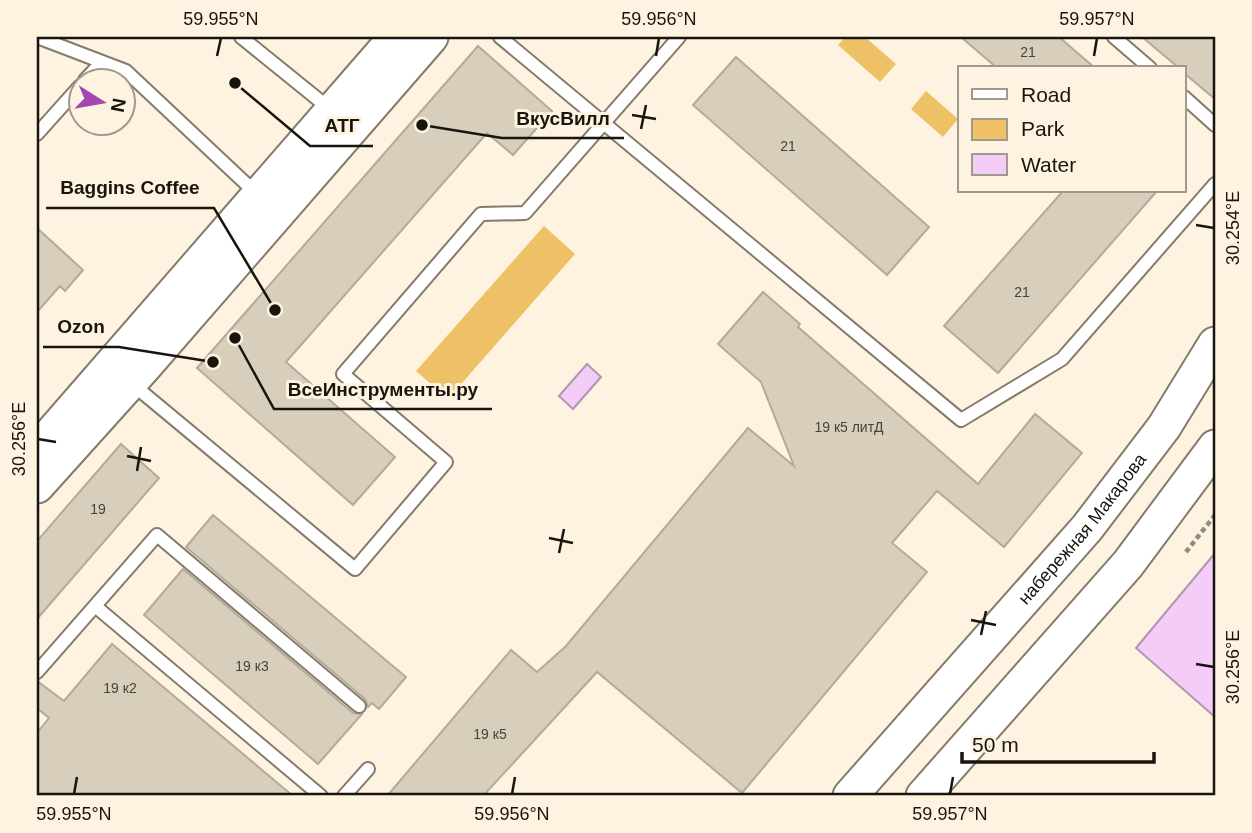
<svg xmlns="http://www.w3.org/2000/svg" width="1252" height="833" viewBox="0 0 1252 833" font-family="Helvetica,sans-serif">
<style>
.green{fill:#efc166}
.water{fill:#f4ccf8;stroke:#b295b2;stroke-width:2}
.building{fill:#d8cebc;stroke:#b4aa99;stroke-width:2}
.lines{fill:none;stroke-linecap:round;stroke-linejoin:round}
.lane-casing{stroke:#847b6a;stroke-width:16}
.secondary-casing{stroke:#847b6a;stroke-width:37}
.path{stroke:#918a7d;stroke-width:4.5;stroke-dasharray:5 3.5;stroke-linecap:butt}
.lane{stroke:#fff;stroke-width:12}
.secondary{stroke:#fff;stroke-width:33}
.ticks{fill:none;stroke:#18140e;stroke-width:2.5}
.labels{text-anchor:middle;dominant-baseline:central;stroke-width:6;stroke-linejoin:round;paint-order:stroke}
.number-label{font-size:14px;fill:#48423a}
.street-label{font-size:18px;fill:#18140e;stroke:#fdf3e0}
.leader{fill:none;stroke:#18140e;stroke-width:2.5}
.callout-dot{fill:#18140e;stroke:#fdf3e0;stroke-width:2.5}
.callout-label{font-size:19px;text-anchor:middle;font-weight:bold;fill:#18140e;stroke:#fdf3e0;stroke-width:6;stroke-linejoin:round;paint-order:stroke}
.neatline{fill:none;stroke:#18140e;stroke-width:2.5}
.ticks-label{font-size:18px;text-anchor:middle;fill:#18140e}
</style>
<rect width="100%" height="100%" fill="#fdf3e0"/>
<!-- green -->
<path class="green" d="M845,37h20l31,27 -16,18 -42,-37z
M926,91l32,28 -15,18 -32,-28z
M544,226l31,28 -127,145 -32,-28z"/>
<!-- water -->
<path class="water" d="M587,364l14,13 -28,32 -14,-13z
M1215,553v164l-79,-69z"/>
<!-- building -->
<path class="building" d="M961,37h98l36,31h-98z
M1142,37h73v62l-31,-26v-5h-5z
M478,46l74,65 -39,44 -26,-22 -201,229 109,95 -42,48 -156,-137z
M736,57l193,170 -42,48 -194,-170z
M1063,191h94l-159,182 -54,-47z
M37,228l46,42 -18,21 -5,-5 -23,26z
M763,292l37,32 -2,3 180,157 57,-70 47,39 -78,94 -67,-56 -45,52 35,29 -185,221 -145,-121 -114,124h-96l124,-146 26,22 29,-26 182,-218 46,38 -33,-84 -43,-38z
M121,444l38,34 -122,141v-78z
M213,515l193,162 -27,32 -7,-6 -4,4 -3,-8 -179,-152z
M183,569l170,144 9,1 -44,50 -174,-149z
M112,644l181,152h-256v-63l12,-15 -12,-10v-27l27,20z"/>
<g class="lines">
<defs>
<path id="lane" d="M37,37l89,34 132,124
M241,37l89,72
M500,37l461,383 101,-61 153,-175
M1114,37l36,31
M85,80l17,-18
M1184,97l31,28
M37,134l43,-48
M131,383l224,186 91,-107 -103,-88 138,-160 44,-1 154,-176
M95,606l226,190
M37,672l120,-137 202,171
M344,796l24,-27"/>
<g id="secondary">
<path d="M37,450l359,-413"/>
<path d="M37,486l108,-120 286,-329"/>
<path id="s1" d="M850,796l237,-268 77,-101 51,-83"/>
<path d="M923,796l205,-232 87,-117"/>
</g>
</defs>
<!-- lane casing -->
<use href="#lane" class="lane-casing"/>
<!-- secondary casing -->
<use href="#secondary" class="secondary-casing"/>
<!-- path -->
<path class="path" d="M1186,552l29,-37"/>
<!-- lane -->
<use href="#lane" class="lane"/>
<!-- secondary -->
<use href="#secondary" class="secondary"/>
</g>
<!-- ticks -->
<path class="ticks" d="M217,56l4,-18M656,56l3,-18M1094,56l3,-18M632,115l24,4M641,129l5,-24M1196,225l18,3M38,439l18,3M127,456l24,5M137,471l4,-24M549,538l24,5M559,553l5,-24M971,620l25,5M981,635l5,-24M1196,664l18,3M74,794l3,-17M512,794l3,-17M950,794l3,-17"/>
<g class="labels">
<!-- number labels -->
<g class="number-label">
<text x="1028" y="52">21</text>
<text x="788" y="146">21</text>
<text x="1022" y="292">21</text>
<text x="849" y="427">19 к5 литД</text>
<text x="98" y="509">19</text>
<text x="252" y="666">19 к3</text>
<text x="120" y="688">19 к2</text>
<text x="490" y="734">19 к5</text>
</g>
<!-- street labels -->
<g class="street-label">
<text stroke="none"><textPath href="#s1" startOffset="354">набережная Макарова</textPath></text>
</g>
</g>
<!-- callouts -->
<path class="leader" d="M422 125L502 138H624M235 83L310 146H373M275 310L214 208H46M213 362L119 347H43M235 338L274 409H492"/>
<g class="callout-dot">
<circle cx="422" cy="125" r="7"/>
<circle cx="235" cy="83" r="7"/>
<circle cx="275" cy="310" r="7"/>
<circle cx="213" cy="362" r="7"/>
<circle cx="235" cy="338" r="7"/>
</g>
<g class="callout-label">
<text x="563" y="125">ВкусВилл</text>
<text x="342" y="132">АТГ</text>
<text x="130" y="194">Baggins Coffee</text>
<text x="81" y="333">Ozon</text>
<text x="383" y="396">ВсеИнструменты.ру</text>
</g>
<!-- border -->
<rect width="1252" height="833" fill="none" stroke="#fdf3e0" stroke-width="77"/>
<!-- legend -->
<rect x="958" y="66" width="228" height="126" fill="#fdf3e0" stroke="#a19a8c" stroke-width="2"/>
<rect x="972" y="89" width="35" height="10" fill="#ffffff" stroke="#a19a8c" stroke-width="2"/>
<text x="1021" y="102" font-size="21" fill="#18140e">Road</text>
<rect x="972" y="119" width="35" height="21" fill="#efc166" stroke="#a19a8c" stroke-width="2"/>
<text x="1021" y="136" font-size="21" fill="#18140e">Park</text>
<rect x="972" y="154" width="35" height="21" fill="#f4ccf8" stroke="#a19a8c" stroke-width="2"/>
<text x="1021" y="172" font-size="21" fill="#18140e">Water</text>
<!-- north arrow -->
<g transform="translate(102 102) rotate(101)"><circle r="33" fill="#fdf3e0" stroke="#a19a8c" stroke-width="2"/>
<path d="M0-5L12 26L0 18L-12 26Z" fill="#a547b0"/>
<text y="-10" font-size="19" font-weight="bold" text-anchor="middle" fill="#18140e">N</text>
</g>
<!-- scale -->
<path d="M962 752v10h192v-10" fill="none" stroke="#18140e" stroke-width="3.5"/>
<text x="972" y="752" font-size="21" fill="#18140e" stroke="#fdf3e0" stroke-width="5" paint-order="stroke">50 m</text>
<rect x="38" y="38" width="1176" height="756" class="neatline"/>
<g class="ticks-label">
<text x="221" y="25">59.955°N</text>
<text x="659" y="25">59.956°N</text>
<text x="1097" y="25">59.957°N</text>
<text transform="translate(1233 228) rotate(-90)" y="6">30.254°E</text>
<text transform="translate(19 439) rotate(-90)" y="6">30.256°E</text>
<text transform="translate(1233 667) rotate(-90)" y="6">30.256°E</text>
<text x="74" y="820">59.955°N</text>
<text x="512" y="820">59.956°N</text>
<text x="950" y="820">59.957°N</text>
</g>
</svg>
